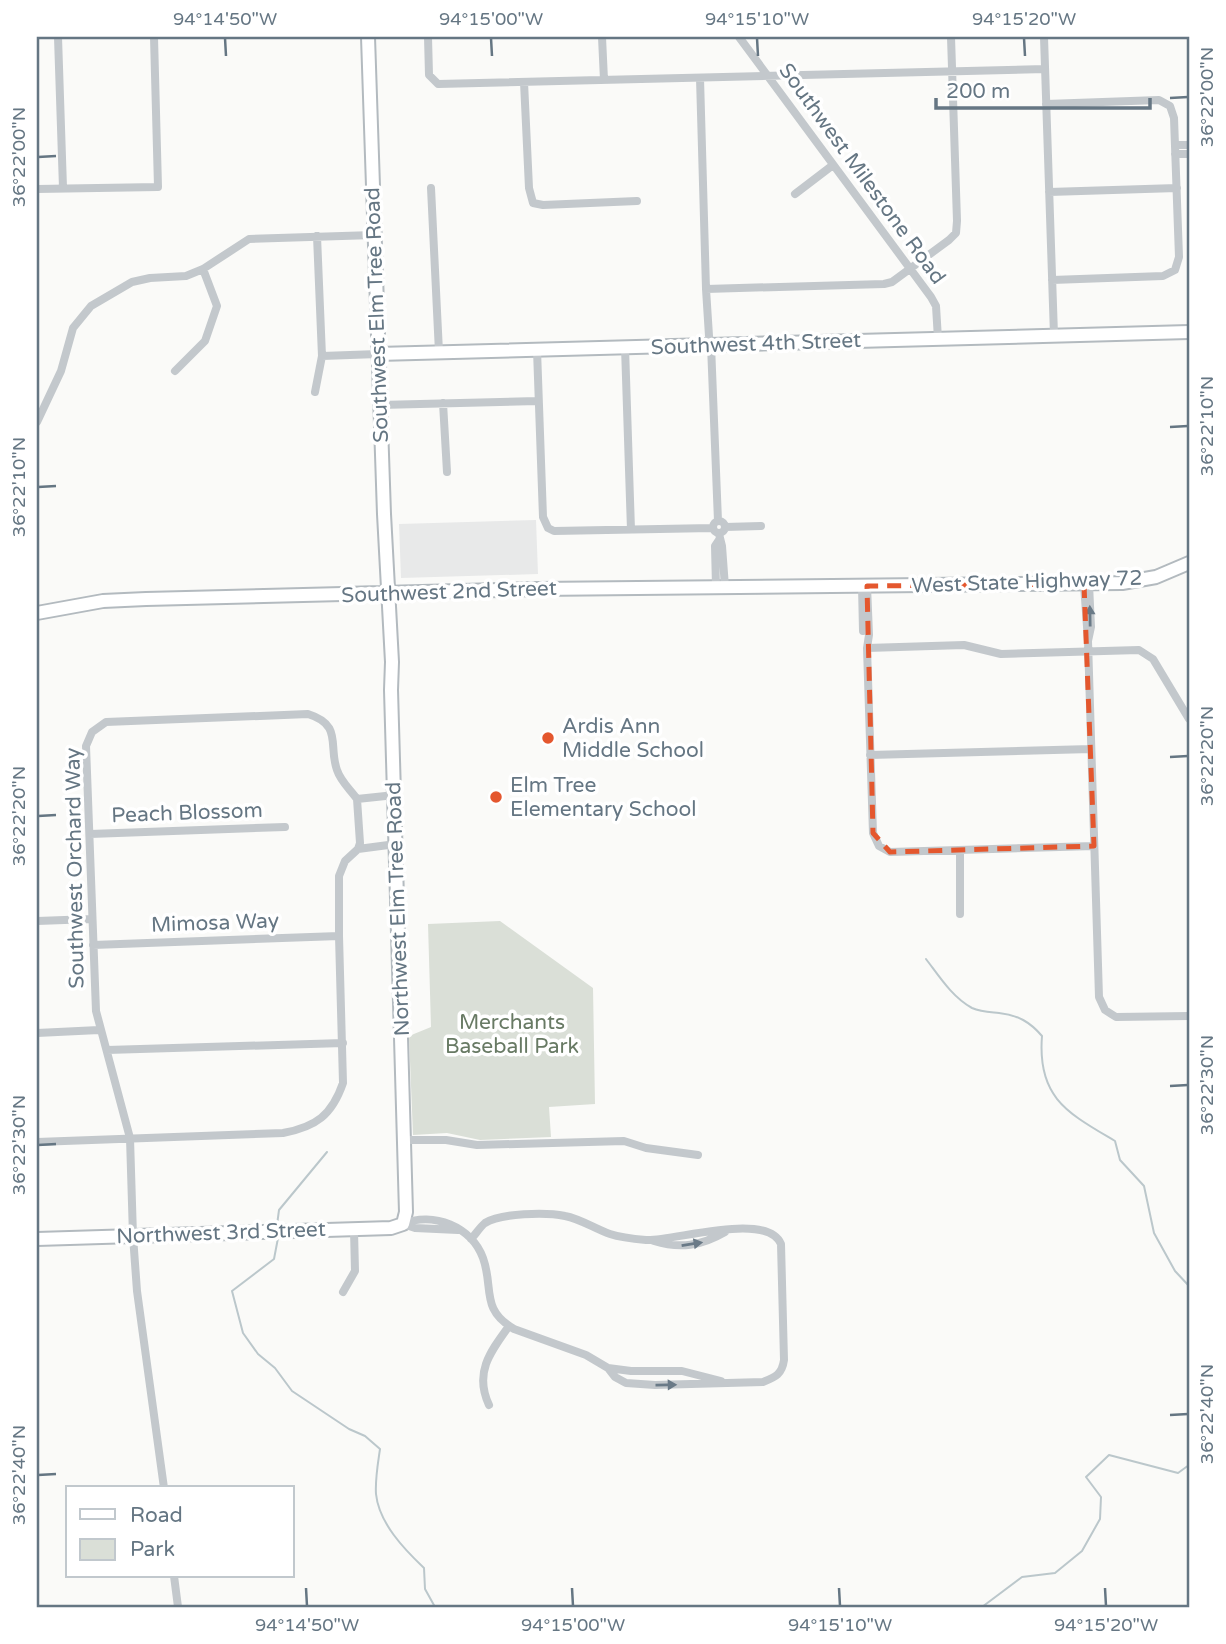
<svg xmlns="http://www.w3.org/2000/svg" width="1226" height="1644" viewBox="0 0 1226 1644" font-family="'Varela Round',sans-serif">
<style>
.built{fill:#e8e9e9}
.green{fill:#dadfd7}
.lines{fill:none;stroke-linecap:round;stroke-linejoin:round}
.stream{stroke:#bbc7cb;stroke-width:2}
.secondary-casing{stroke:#b3babf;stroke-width:16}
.street{stroke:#c3c8cc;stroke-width:8}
.secondary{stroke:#fff;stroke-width:12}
.oneway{fill:#6a7a87}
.marked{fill:none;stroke:#e4572e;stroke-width:5;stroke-dasharray:14 9;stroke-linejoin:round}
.ticks{fill:none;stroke:#657683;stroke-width:2.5}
.poi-dot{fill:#e4572e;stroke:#fff;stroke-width:2.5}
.labels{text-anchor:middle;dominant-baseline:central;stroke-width:7;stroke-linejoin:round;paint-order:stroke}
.street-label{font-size:21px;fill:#657683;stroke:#fff}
.poi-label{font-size:21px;fill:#657683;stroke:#fff;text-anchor:start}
.park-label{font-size:21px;fill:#687a64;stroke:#fff}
.neatline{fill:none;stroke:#657683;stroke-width:2.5}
.ticks-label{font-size:18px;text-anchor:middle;fill:#657683}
</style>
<rect width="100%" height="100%" fill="#fafaf8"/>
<!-- built -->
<path class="built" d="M536,520l2,54 -137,4 -2,-54z"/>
<!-- green -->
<path class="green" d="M500,921l93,67 2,116 -46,3 2,30 -71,3 -33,-7 -34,2 -4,-99 22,-9 -3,-103z"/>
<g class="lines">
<!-- stream -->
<path class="stream" d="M926,959c13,17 26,38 46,49 9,4 17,4 27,5 19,2 31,9 43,23 -5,62 26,77 73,105l5,19 24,26 10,47 21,38 14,15
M277,1225l2,-15 48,-58
M278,1238l-4,21 -42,32 11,42 15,21 17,14 17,23 57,38 16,7 15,13c-2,14 -5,30 -4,45 3,29 28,55 48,74l1,21 10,18
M982,1607l40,-30 33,-4 27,-22 18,-32 1,-22 -15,-20 23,-22 69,18 11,-8"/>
<defs>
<path id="secondary" d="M378,354l811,-22
M37,613l66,-12 43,-2 391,-10 585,-6 34,-6 33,-14
M37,1239l354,-11 12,-4 3,-12 -15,-522 1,-28 -8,-148 -16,-477"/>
</defs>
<!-- secondary casing -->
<use href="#secondary" class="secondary-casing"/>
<!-- street -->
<path class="street" d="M58,37l5,151
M428,37l1,38 9,9 607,-15
M602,37l2,43
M739,37l192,260 5,9 2,33
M1044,37l10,298
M700,78l6,211 3,47 2,9 7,176
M524,82l5,106 4,15 10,2 94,-4
M1046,104l113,-4 11,6 4,12 5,139 -4,13 -12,6 -111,4
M1175,145h14
M1175,154h14
M431,188l8,164
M37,189l121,-2 -4,-150
M1049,192l128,-4
M795,194l38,-29
M706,289l178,-5 8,-2 57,-42 7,-7 1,-12 -6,-184
M625,347l6,183
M537,350l6,167 5,11 6,3 158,-3
M322,356l56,-2
M175,371l30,-30 12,-35 -14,-37
M315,392l7,-36 -5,-120
M443,403l4,69
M380,405l157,-4
M37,422l24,-51 12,-43 18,-22 41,-24 18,-4 36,-2 17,-7 46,-30 125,-4
M713 527a6 6 0 1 1 12 0a6 6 0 1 1-12 0Z
M725,527l36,-1
M719,534l3,12 3,41
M1084,584l4,57 3,-14 -2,-43
M862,586l1,45
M867,586l2,49 -2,13 6,185 6,13 11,6 204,-6
M716,587l-1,-41 4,-6
M1088,641l11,356 6,13 11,7 73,-1
M867,648l97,-3 37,9 138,-4 14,9 36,60
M870,755l221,-6
M357,799l3,44 -2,6
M357,799l38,-4
M90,834l195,-7
M960,851v63
M37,921l55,-2
M93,945l246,-9
M37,1033l62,-3
M107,1050l236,-7
M403,1140h43l31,5 147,-4 22,7 52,7
M37,1142l246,-9c33,-6 49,-18 60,-50l-4,-147v-60l6,-15 13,-12 38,-5
M403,1224c30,-13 69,3 80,34 11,30 -3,51 31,71l72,26 22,13 23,3h51l39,10
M403,1224l12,4 43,2
M471,1239c4,-4 9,-12 14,-16 16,-10 61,-11 80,-7 16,3 30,13 45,18 12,4 25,5 37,6 28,1 120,-29 134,4l3,116c-2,14 -8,17 -21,22l-108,3 -29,-2 -11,-6 -7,-9
M654,1241c26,8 47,5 71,-9
M343,1292l12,-21 -1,-41
M489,1405c-15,-32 1,-53 20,-79
M164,1488l-27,-197 -4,-55 -3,-98 -34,-127 -10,-265 6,-14 14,-10 202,-8c35,11 20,31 29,56 4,12 13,19 20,29
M174,1576l4,31"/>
<!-- secondary -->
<use href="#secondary" class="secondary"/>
</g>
<!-- one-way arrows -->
<defs><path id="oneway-solid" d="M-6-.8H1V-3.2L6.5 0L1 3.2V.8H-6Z" transform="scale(1.75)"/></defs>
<g class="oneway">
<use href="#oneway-solid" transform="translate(1090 616) rotate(-91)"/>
<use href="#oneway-solid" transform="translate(692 1244) rotate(-9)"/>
<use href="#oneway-solid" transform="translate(666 1385) rotate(-1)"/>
</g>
<!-- marked area -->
<path class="marked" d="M1084,584l10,262 -204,6 -17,-19 -6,-247z"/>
<!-- ticks -->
<path class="ticks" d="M225,38l1,18M491,38l1,18M757,38l1,18M1024,38l1,18M1170,98l18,-1M38,157l18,-1M1170,427l18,-1M38,487l18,-1M1170,757l18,-1M38,816l18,-1M1170,1086l18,-1M38,1145l18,-1M1170,1415l18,-1M38,1475l18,-1M306,1588l1,18M572,1588l1,18M839,1588l1,18M1105,1588l1,18"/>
<!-- markers -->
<g class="poi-dot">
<circle cx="548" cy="738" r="7"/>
<circle cx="496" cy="797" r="7"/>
</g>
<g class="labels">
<!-- street labels -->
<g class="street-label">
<text transform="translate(862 174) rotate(54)">Southwest Milestone Road</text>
<text transform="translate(377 315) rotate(-92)">Southwest Elm Tree Road</text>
<text transform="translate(756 344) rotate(-2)">Southwest 4th Street</text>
<text transform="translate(1027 582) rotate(-2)">West State Highway 72</text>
<text transform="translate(449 592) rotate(-2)">Southwest 2nd Street</text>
<text transform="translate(187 813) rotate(-2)">Peach Blossom</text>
<text transform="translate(75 868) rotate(-91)">Southwest Orchard Way</text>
<text transform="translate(398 909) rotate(-92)">Northwest Elm Tree Road</text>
<text transform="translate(215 923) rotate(-2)">Mimosa Way</text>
<text transform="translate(221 1233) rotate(-2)">Northwest 3rd Street</text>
</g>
<!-- poi labels -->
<g class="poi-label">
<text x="562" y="726">Ardis Ann<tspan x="562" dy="24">Middle School</tspan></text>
<text x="510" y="785">Elm Tree<tspan x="510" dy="24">Elementary School</tspan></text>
</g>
<!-- park labels -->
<g class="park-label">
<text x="512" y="1022">Merchants<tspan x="512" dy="24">Baseball Park</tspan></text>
</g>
</g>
<!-- border -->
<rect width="1226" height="1644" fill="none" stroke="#ffffff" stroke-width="77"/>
<!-- legend -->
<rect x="66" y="1486" width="228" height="91" fill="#ffffff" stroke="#c1c8cd" stroke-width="2"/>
<rect x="80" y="1509" width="35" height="10" fill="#ffffff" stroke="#c1c8cd" stroke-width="2"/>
<text x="130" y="1522" font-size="21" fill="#657683">Road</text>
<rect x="80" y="1539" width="35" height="21" fill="#dadfd7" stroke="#c1c8cd" stroke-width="2"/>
<text x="130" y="1556" font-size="21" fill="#657683">Park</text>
<!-- scale -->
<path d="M936 98v10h214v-10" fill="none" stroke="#657683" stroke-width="3.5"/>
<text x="946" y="98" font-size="21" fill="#657683" stroke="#ffffff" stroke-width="5" paint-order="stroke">200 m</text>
<rect x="38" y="38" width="1150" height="1568" class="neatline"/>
<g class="ticks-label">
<text x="225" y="25">94°14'50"W</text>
<text x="491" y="25">94°15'00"W</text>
<text x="757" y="25">94°15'10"W</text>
<text x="1024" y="25">94°15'20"W</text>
<text transform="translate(1207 97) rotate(-90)" y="6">36°22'00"N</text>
<text transform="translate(19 157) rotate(-90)" y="6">36°22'00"N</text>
<text transform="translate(1207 426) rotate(-90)" y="6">36°22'10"N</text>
<text transform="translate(19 487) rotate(-90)" y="6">36°22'10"N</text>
<text transform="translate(1207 756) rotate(-90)" y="6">36°22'20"N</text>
<text transform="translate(19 816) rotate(-90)" y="6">36°22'20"N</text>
<text transform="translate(1207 1085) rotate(-90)" y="6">36°22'30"N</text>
<text transform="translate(19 1145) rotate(-90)" y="6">36°22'30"N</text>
<text transform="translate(1207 1414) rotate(-90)" y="6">36°22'40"N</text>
<text transform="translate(19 1475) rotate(-90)" y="6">36°22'40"N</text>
<text x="307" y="1631">94°14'50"W</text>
<text x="573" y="1631">94°15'00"W</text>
<text x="840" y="1631">94°15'10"W</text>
<text x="1106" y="1631">94°15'20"W</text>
</g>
</svg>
